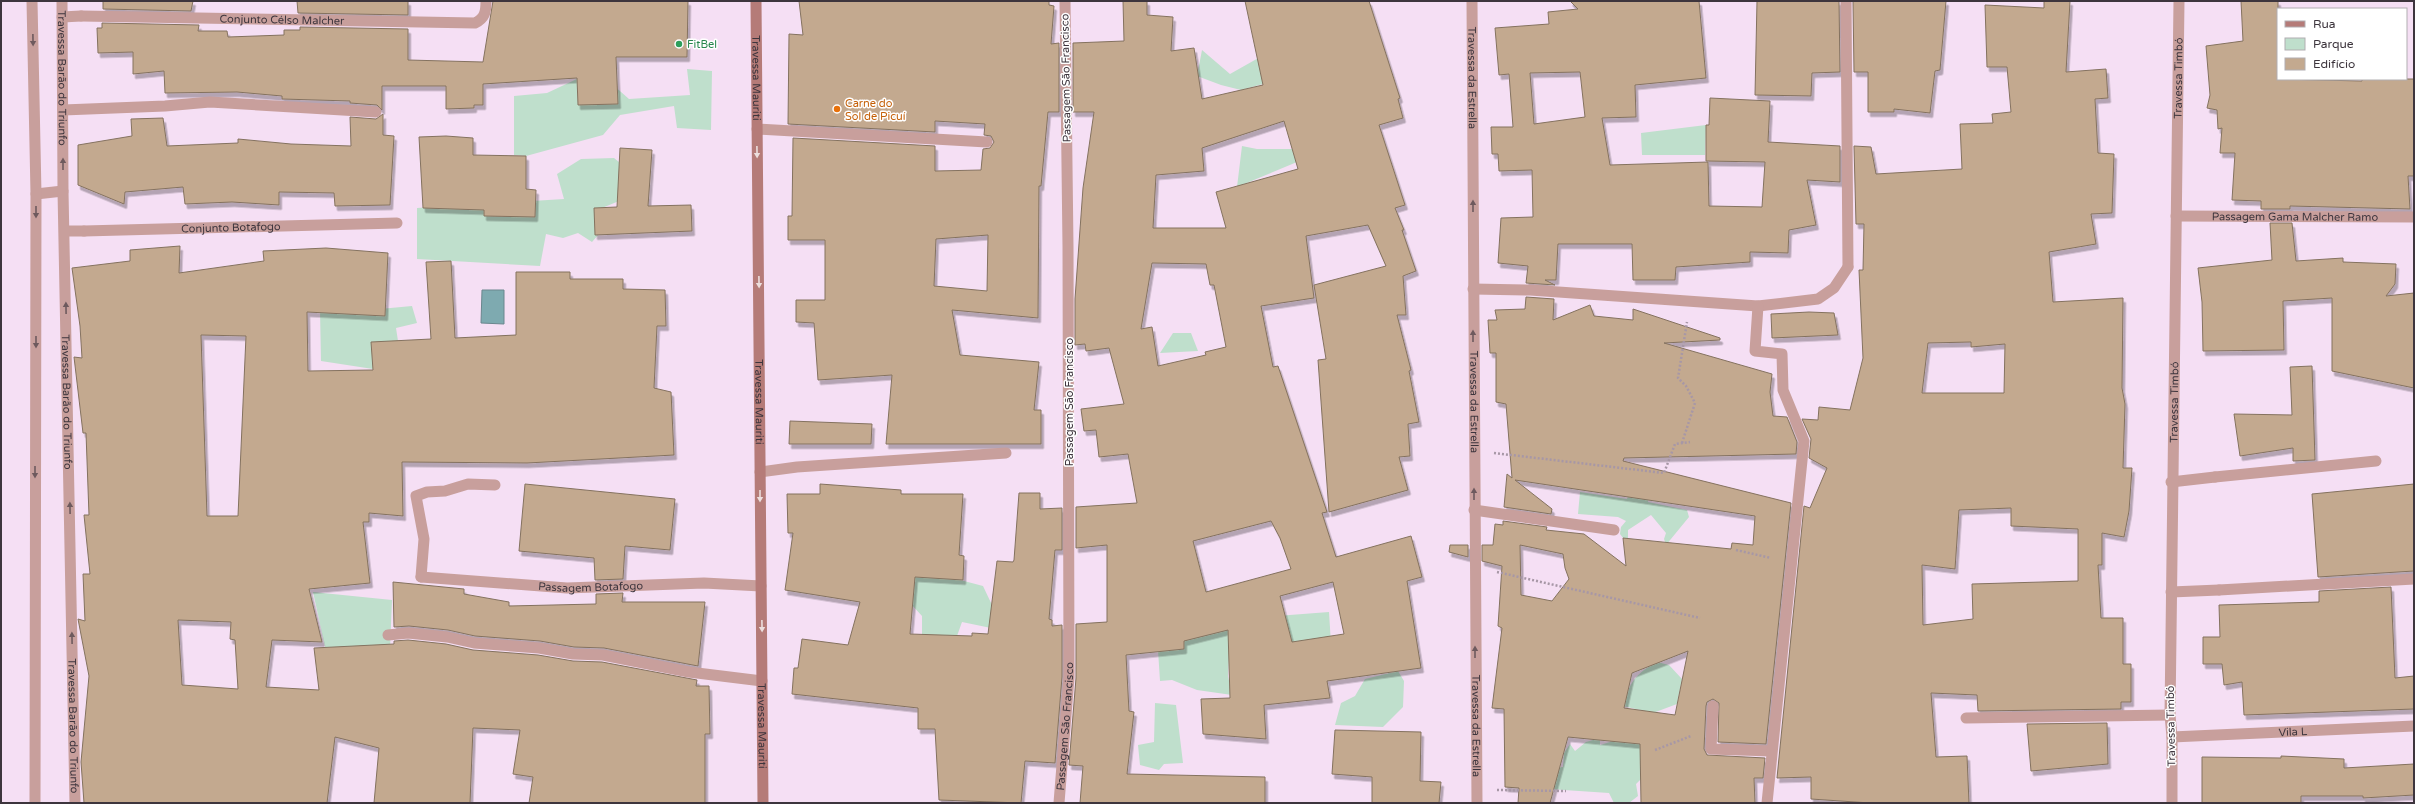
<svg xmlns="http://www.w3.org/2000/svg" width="2415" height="804" viewBox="0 0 2415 804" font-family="'Varela Round',sans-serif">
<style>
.green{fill:#bfdfcc}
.water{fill:#7eaab0;stroke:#6a878e}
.building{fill:#c3a98f;stroke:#84725f;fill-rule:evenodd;filter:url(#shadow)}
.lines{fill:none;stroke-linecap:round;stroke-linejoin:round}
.path{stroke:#a797a6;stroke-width:2.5;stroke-dasharray:2 2;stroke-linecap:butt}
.service{stroke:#c89f9c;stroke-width:11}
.minor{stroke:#c89f9c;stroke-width:11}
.tertiary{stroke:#c89f9c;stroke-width:11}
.secondary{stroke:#b57b78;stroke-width:11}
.oneway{fill:#6e5a5e}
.oneway2{fill:#ecdedd}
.leisure-dot{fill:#2e9e5b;stroke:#fff;stroke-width:1.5}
.food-dot{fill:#e8710a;stroke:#fff;stroke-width:1.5}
.labels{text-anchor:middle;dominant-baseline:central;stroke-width:3;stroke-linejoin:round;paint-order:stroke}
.street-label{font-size:11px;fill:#3d353d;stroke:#fff}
.leisure-label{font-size:11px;fill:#27864d;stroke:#fff;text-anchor:start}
.food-label{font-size:11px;fill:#c56008;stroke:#fff;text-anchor:start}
</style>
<defs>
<filter id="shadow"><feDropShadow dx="2.5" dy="4.5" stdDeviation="0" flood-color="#0004"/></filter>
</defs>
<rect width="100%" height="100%" fill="#f5dff4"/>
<!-- green -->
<path class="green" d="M1202,50l28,24 39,-22 12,27 -40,11 -20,-5 -24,-9z
M687,69l25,2 -1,59 -34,-2 -3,-22 -54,9 -17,20 -77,21 -12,-1v-59l33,-3 49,-23 33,29 61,-4z
M1706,125l-1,30h-63l-1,-22z
M1242,146l15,3h35l5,13 -60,25z
M614,158l5,4v39l-17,7h-8l5,26 -7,8 -14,-9 -15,5 -17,-4 -6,32 -123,-7v-51l147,-9 -7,-25 24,-15z
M412,306l5,17 -21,5 2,13 -12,30 -65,-10 -1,-51 17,3z
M1173,333h18l7,18 -38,2z
M1634,476l18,3 -4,23 39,8 2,7 -23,28 -2,-6 2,-6 -15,-18 -23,15v8h-5l-3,-4 1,-7 5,-6 -8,-4 -40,-3 2,-22 47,7z
M930,572l53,14 9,19 -1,23 -29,-6 -5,14 -35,5v-25l-11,-12 -15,-28z
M313,592l79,8 -2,50 -65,-3z
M1329,612l2,32 -102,13 -1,19 4,19 -35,-5 -25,-10 -12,1 -2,-31 26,-1 -2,-26z
M1657,662l12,3 13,14 -5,25 -24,9 -30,-7c6,-23 13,-33 34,-44z
M1398,671l6,10 -1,26 -20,20 -48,-2 6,-22 14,-7 10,-17z
M1155,703l21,2 7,58 -19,1 -5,6 -19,-5 -2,-20 16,-3z
M1618,733l4,9 27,3 -8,34 -5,5 2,12 -9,7h-15l-5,-10 -60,-4 1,-21 13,-1 1,-14 6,-9 5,7 11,-9 14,-4v7l10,-3z"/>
<!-- water -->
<path class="water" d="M482,290h22v34l-23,-1z"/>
<!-- building -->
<path class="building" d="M103,1h90l-2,10 -88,-2z
M297,1h111v14l-110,-2z
M493,1h195l-1,56h-71l2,47 -40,1 -1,-27 -94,6v21h-9v3l-28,1v-23h-64v24l-5,-5 -27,-2v-2l-68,-2v-3l-45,-4 -72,1 -1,-22 -31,3v-22l-35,1 -1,-25h5v-5l97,2 -1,6h29l1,6 56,-2v-5h16v-3l108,2v31l75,2z
M799,1h250v4l5,1 -3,38 8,-1v69h-11l-7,74h-2l-1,132 -86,-8 8,45 79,7 -5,48h7v34h-155l6,-69 -74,5 -4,-57 -18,-1v-22h29v-60h-37v-24h4l1,-78 142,8v25l46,-1 2,-21 7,-1 4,-6 -3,-6 -7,-1 1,-11 -50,-3v11l-147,-8 1,-90 14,1zM988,235l-1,56 -53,-5 2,-47z
M1123,1h24v14l26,2 -2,34 23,-3 8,51 61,-14 -18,-84h124l31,97 -2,1 5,19 -24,7 26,80 -10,3 9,22h-2l14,41 -13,5 3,39h-9l14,55 -2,1 10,51 -11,2 2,32 -11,1 9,33 -79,22 -11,-152 8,-1 -12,-74 72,-19 -18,-41 -62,11 8,62 -53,8 12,61 5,-1 49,146 -5,1 14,44 75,-21 11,41 -15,4 14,87 -94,13 3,17 -66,7 2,34 -63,-5 -2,-35 29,-1 -2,-68 -44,11v8l-58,6 3,56 5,1 -7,62 138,3v26h-185l3,-37 -14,-1 7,-87v-54l31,-2v-77l-31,3v-41l61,-4 -9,-49 -29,3 -3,-27 -12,1 -3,-22 43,-5 -15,-56 -23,3 -1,-7 -10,1v-46l8,-111 11,-76h-21v-69l51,-2zM1284,121l14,48 -82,23 10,36h-73l3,-53 48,-4 -2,-23zM1152,263l54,1 4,21h4l12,62 -21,5 1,3 -48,11 -6,-39 -11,2zM1271,521l9,17 11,31 -85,23 -13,-51zM1333,582l11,52 -52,8 -12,-46z
M1570,1h129l7,77 -71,7 1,32 -34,1 8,47 98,-3 1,44 53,1 3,-45 -59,-1v-36h3l1,-27 60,3 -2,41 72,4v36l-33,-2 9,45 -27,5 -1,23 -38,-1v10l-74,5 -1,13h-42l-1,-36h-74l-2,36h-11l10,5 -29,-2 2,-17 -30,-3 3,-45 32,-1 -1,-47 -33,1 -1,-17h-6l-1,-27h22l-4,-53 -10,1 -4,-47 54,-4 -1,-12 30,-3zM1580,72l5,45 -51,7 -4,-51z
M1757,1h82l1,71 -28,1 -1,23 -56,-1z
M1853,1h93l-6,69 -5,1 -5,42 -36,-4v3h-26v-40h-14z
M2044,1h26l-4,71 40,-3 2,29 -13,1 3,54 16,1 -2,59 -21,1 5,30 -47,8 4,50 70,-4 -1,90 3,16 -2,64h9l-3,43 -5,26 -22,-4v32h-4l3,53h22v46h8v38h-10v7l-143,2 -1,-16 -46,-2 5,64 31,-1 2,47h-99l-59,-4v-22l-34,1 27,-272 6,2 17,-40 -18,-10 2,-19 -9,-20 16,1 1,-13 31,3 13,-52 -4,-88h4l1,-46h-8l-2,-78 17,1 5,27 86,-5 -2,-45 33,-1 -1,-9 19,-2 -4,-45h-20l-2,-62 59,3zM1971,342v5l34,-3 -1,49h-82l6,-50zM2011,508v18l67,3v52l-106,3 1,35 -50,6 -1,-60 33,4 4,-59z
M2241,1h37v78l84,2v-2h52v97h-6l2,33 -120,-3v3h-29v-8l-29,-1 3,-47h-15l2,-25 -4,1 -1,-19 -10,-2 3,-13 -4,-49 37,-5z
M383,114v21l11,1 -4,69 -55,1 -1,-13 -55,-1v13l-47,-3 -47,2 -2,-17 -58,5 -1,12 -46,-19v-40l54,-9 -1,-17 32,-1 4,28 71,-3v-4l53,5 60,2 -1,-29 26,2z
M446,136l27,2v17l53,1v33l10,1 -1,27 -51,-1v-6l-61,-2 -4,-71z
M620,148l32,2 -4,56 43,-1 1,26 -97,4 -1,-27 23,-1z
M2270,223h22l4,38 47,-3v4l53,2 -1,20 -9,12 28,-3v95l-82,-17v-73l-49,3 1,49 -81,1 -1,-49 -4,-34 74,-8z
M180,246l-1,27 85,-12 -1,-10 63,-3 62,5 -3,63 -78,-4 1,59 65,-1 -2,-28 60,-3 -5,-77 25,-1 4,77 61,-3v-63h54v7h53v10l42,1 1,36h-9l-3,62 17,4 3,63 -147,8 -125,-1 1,54 -34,-3v9h-6l7,61 -61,6 13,53 -50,-2 -6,47 53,3 -5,-42 80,-4v-3l14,-1 38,4 27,6 65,5 35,6 29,1 95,18 -1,6h13l1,48h-5v69h-176l4,-26 -20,-3 7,-44 -47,-2 -3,75h-96l5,-55 -44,-11 -8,66h-243l-3,-41 8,-86 -11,-57 7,2 -2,-47h7l-6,-59h5l-3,-82h-3l-9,-76 8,1 -2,-32 -8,-58 58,-7v-11zM201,335l45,1 -8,180h-31zM178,620l53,2 -1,17 5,1 3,49 -56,-4z
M1526,297l28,2 -1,21 37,-15 4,11 39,4v-11l87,29v2l-56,3 108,31 -2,18 3,24 14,1 10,25 -1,12 -172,4 -1,3 168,42 -25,241 -48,-2 1,-39 -6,-4 -6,3 -1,4 -2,43 3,6 58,3 -2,20h-9l1,25h-114l-1,-59 -72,-7 -18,66h-32l1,-15 -14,-1 -1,-78 -12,-1 10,-80 -4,-2 4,-60 -20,-5v-16h11l2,-21 8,1v-4l44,6 -1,3 38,4 42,32 -3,-28 108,11 1,-6 21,2 2,-29 -240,-36 37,29 -1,5 -47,-7 3,-33 5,4 -6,-74 -10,-2v-49h-6l-2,-33h9l-2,-10 30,-1zM1520,545l43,9 2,14 4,11 -17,22 -31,-6zM1688,651l-13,64 -51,-7 8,-35z
M1809,312l25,1 4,22 -66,3 -1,-24z
M2312,366l3,94 -22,1v-13l-53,8 -6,-42 58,1 -2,-48z
M790,421l82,3 -1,20h-82z
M525,484l150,15 -5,51 -45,-4 -2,33 -28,1 -1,-22 -75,-7z
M820,484l81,6v4h62l-4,61 5,1 -1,24 -48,-3 -5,57 62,2v-3l16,1 9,-73 16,1 1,-2 5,-67h21v16l22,-1v42h-7l-6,69 3,1v6l10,-1v52l-7,86 -30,-2 -4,42 -82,-3 -4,-71h-17v-21l-126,-14 2,-26h4l4,-29 46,6 12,-43 -75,-12 8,-57h-5l-1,-39h33z
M2414,484v87l-96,6 -6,-83z
M1450,545h18v12l-19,-5z
M393,582l71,7v5l45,8v4l87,-2v-10l27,-1 -1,9h83l-7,64 -94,-18 -30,-1 -34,-6 -65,-5 -27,-6 -39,-4 -15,1z
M2391,587l4,91 19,-2v33l-170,6 -2,-33 -18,3 -2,-21h-19v-27h17l-1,-32 100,-3v-11z
M2107,723l1,41 -77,7 -4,-47z
M1335,730l86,2 -1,49 21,1 -2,21h-67v-26l-40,-3z
M2281,756l63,3v9l70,-4v31l-51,3v-2h-62v7h-99v-46l79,1z"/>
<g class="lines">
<!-- path -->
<path class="path" d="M1682,443l13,-40 -9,-17 -8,-8 9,-56
M1494,453l170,20 11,-29 15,-2
M1736,550l35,8
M1497,572l203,46
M1655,750l36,-14
M1497,790l69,1"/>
<!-- service -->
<g class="service">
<path d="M1846,1l2,266"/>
<path id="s1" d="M81,16l394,7c10,-5 11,-11 11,-22"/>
<path d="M63,110l102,-4 45,-4 166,10"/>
<path d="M757,129l230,13"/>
<path id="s2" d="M84,231l313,-8"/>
<path d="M760,472l37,-5 209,-14"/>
<path d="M2215,477l161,-16"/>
<path d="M1474,510l140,20"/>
<path d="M421,577l3,-38 -8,-43 11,-4 18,-1 23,-7 27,1"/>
<path d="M2219,590l195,-11"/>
<path d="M388,635l20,-2 39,4 27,6 65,5 34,6 30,1 86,17 73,9"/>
<path d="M1713,706l-2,43 60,2"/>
</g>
<!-- minor -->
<g class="minor">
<path d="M62,17l19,-1"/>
<path d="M36,194l27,-3"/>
<path id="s3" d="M2176,216l238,1"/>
<path d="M65,231h19"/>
<path d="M1473,289l57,1 228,16 60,-7 16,-11 14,-21"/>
<path d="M1758,306l-3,45 27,3 1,36 21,51 -37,362"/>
<path d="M2171,482l44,-5"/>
<path id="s4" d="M421,577l146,11 137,-5 57,3"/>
<path d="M2171,592l48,-2"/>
<path d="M1966,718l204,-3"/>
<path id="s5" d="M2172,737l242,-11"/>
<path id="s6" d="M1059,803l10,-126 -1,-430 -3,-246"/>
<path id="s7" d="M2172,803v-66l-2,-22 9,-714"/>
</g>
<!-- tertiary -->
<g class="tertiary">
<path d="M32,1l4,193 -1,609"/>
<path id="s8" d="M62,1l1,190 12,612"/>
<path id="s9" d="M1472,1l5,802"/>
</g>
<!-- secondary -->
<path class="secondary" id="s10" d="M756,1l7,802"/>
</g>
<!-- one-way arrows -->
<defs><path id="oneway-solid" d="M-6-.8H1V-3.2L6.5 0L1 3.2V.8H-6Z"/></defs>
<g class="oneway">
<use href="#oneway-solid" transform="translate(33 40) rotate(89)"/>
<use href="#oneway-solid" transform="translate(63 164) rotate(-90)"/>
<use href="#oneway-solid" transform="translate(1473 206) rotate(-90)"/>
<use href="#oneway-solid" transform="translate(36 212) rotate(90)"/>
<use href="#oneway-solid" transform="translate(66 308) rotate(-91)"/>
<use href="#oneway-solid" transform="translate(1473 336) rotate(-90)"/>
<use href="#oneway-solid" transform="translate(36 342) rotate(90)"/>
<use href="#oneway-solid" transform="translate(35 472) rotate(90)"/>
<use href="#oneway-solid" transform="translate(1474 494) rotate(-90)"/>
<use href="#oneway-solid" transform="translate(70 508) rotate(-91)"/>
<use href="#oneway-solid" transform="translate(72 638) rotate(-91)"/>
<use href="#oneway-solid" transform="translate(1475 652) rotate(-90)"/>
</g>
<g class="oneway2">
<use href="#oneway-solid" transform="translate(757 152) rotate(89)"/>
<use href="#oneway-solid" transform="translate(759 282) rotate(89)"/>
<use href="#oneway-solid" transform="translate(760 496) rotate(90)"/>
<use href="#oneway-solid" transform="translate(762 626) rotate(89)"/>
</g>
<!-- markers -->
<circle class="leisure-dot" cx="679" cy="44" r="4"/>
<circle class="food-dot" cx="837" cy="109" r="4"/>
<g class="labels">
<!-- street labels -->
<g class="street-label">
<text stroke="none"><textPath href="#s1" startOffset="201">Conjunto Célso Malcher</textPath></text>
<text stroke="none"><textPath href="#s8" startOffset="77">Travessa Barão do Triunfo</textPath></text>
<text stroke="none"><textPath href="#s10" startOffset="77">Travessa Mauriti</textPath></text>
<text transform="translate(1066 78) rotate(-91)">Passagem São Francisco</text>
<text stroke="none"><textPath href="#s9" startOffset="77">Travessa da Estrella</textPath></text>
<text stroke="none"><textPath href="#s7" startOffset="725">Travessa Timbó</textPath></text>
<text stroke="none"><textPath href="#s3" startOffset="119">Passagem Gama Malcher Ramo</textPath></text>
<text stroke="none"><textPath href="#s2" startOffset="147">Conjunto Botafogo</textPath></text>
<text stroke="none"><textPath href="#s8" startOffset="401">Travessa Barão do Triunfo</textPath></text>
<text stroke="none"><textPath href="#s10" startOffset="401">Travessa Mauriti</textPath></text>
<text transform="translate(1069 402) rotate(-90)">Passagem São Francisco</text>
<text stroke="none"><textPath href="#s9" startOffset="401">Travessa da Estrella</textPath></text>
<text stroke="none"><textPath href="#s7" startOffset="401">Travessa Timbó</textPath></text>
<text stroke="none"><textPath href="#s4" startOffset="170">Passagem Botafogo</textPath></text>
<text stroke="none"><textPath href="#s8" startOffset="725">Travessa Barão do Triunfo</textPath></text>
<text stroke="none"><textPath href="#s10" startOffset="725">Travessa Mauriti</textPath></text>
<text stroke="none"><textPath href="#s6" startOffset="77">Passagem São Francisco</textPath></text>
<text stroke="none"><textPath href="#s9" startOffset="725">Travessa da Estrella</textPath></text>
<text transform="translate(2171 726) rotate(-91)">Travessa Timbó</text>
<text stroke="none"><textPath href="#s5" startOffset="121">Vila L</textPath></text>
</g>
<!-- leisure labels -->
<g class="leisure-label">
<text x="687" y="44">FitBel</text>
</g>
<!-- food labels -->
<g class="food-label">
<text x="845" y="103">Carne do<tspan x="845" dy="13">Sol de Picuí</tspan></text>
</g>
</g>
<!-- border -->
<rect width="2415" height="804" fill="none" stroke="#3d353d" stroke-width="4"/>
<!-- legend -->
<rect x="2277" y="8" width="130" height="72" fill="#ffffff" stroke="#b1aeb1"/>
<rect x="2285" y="21" width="20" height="6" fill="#b57b78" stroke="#b1aeb1"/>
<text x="2313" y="28" font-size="12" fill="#3d353d">Rua</text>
<rect x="2285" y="38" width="20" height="12" fill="#bfdfcc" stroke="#b1aeb1"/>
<text x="2313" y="48" font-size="12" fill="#3d353d">Parque</text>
<rect x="2285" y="58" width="20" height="12" fill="#c3a98f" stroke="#b1aeb1"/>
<text x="2313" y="68" font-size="12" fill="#3d353d">Edifício</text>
</svg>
